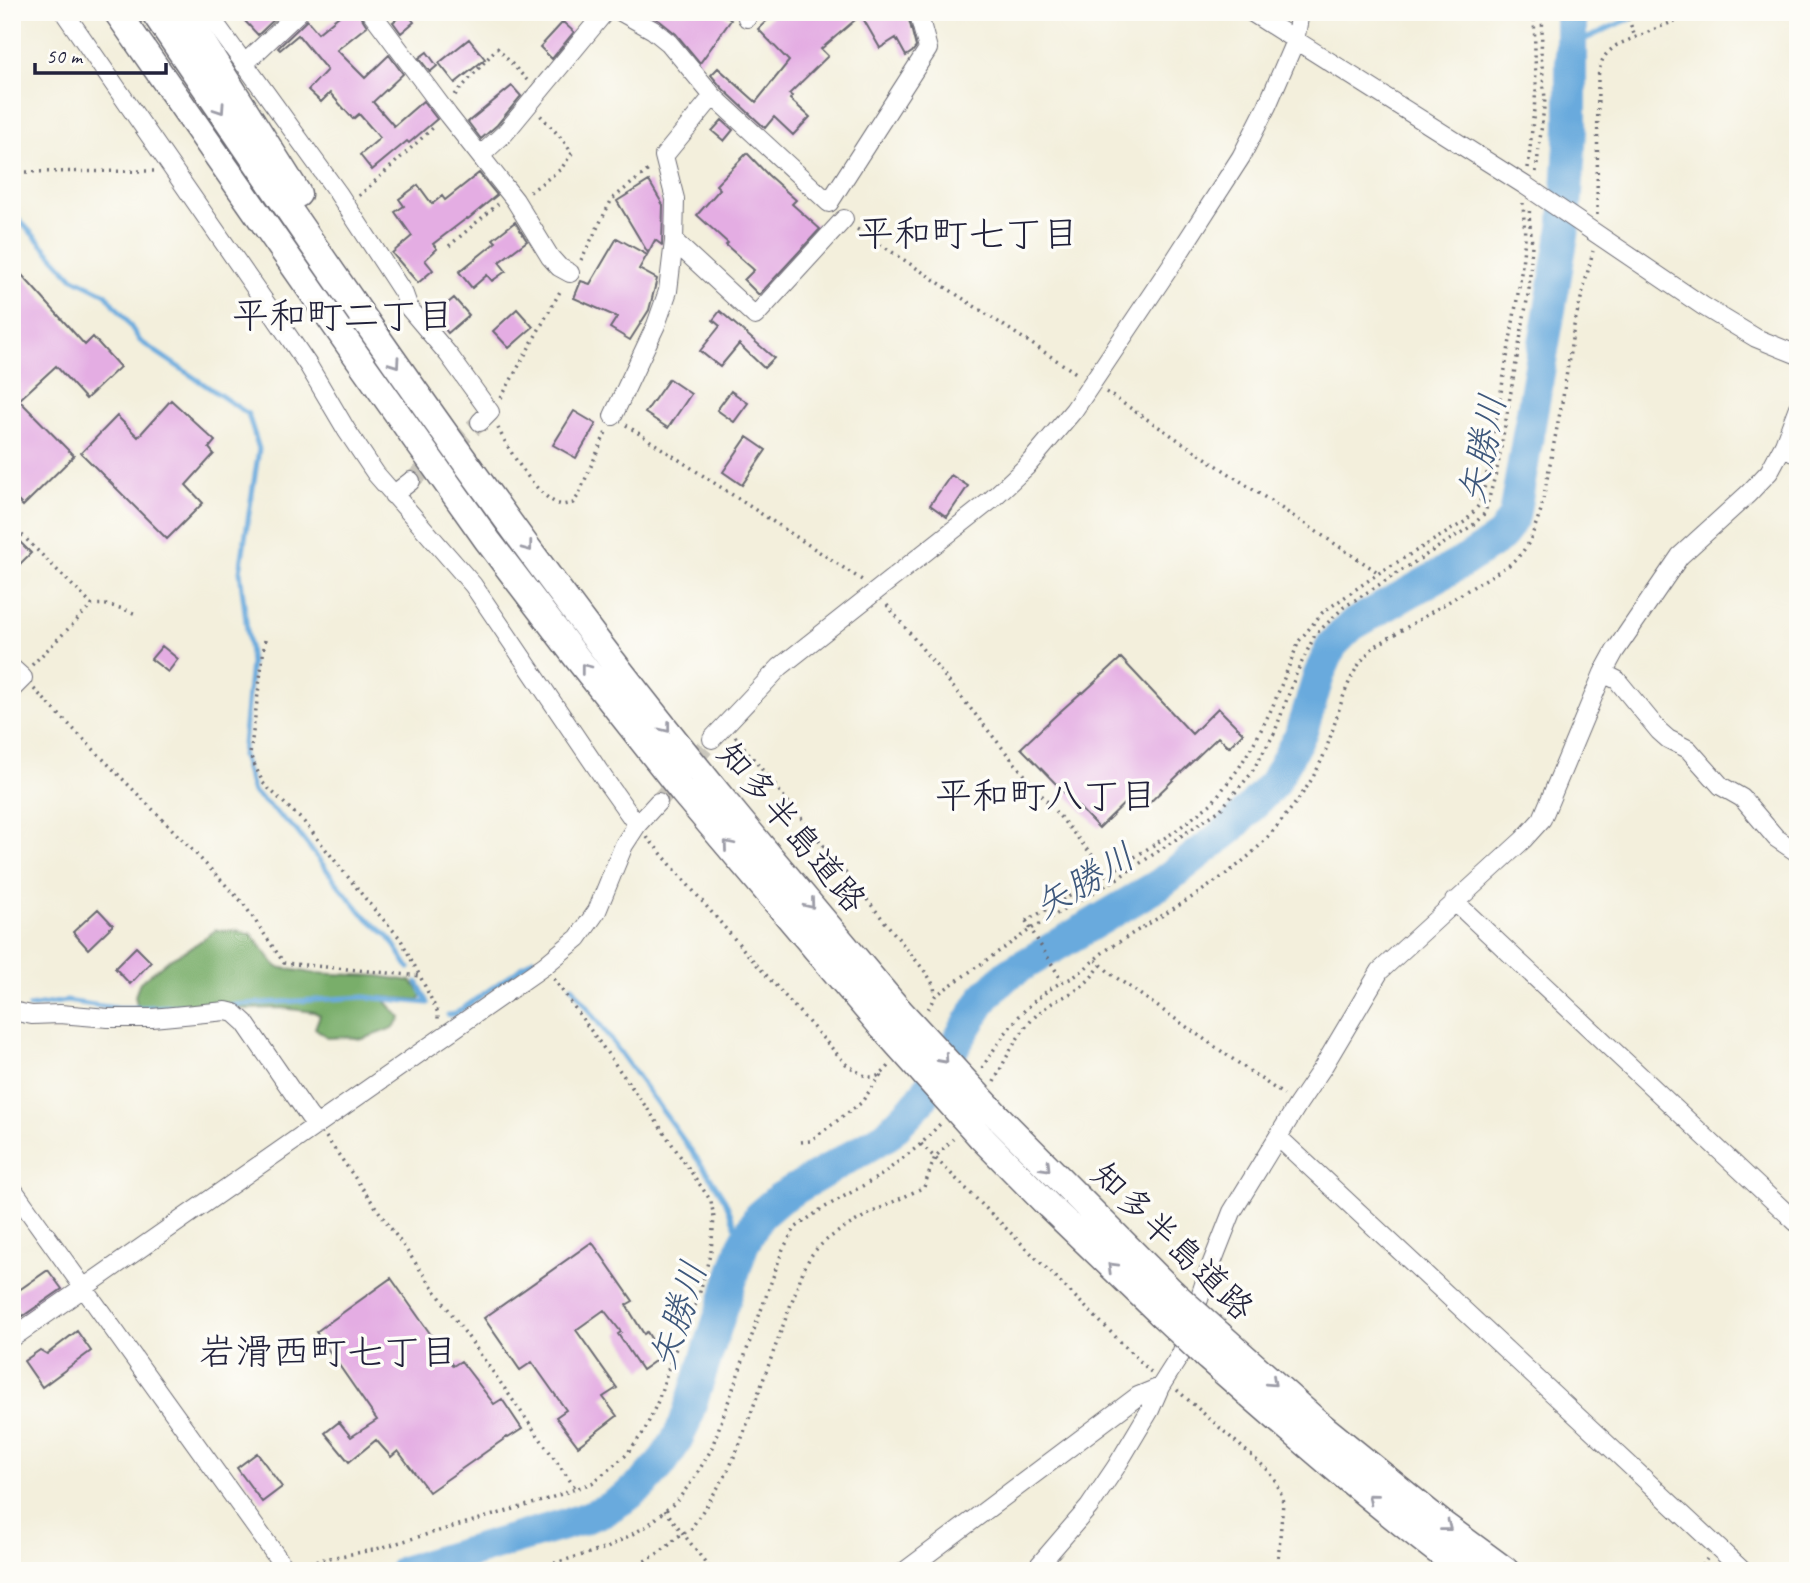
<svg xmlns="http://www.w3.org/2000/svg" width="1810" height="1583" viewBox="0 0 1810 1583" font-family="Caveat,'Klee One',sans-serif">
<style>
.forest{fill:#79ae6a;stroke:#4e6852;stroke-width:2}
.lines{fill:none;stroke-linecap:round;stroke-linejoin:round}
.stream{stroke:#69aadd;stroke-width:5}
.river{stroke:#69aadd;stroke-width:32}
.building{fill:#e4ade3}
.minor-tunnel{stroke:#c9c6bc;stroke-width:18;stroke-dasharray:18 9;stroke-linecap:butt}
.minor-casing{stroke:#6b6a73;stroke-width:20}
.highway-casing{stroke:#6b6a73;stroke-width:29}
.path{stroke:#6b6a73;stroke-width:3.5;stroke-dasharray:2 5;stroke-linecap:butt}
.minor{stroke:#fff;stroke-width:18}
.highway{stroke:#fff;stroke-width:26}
.highway-bridge-casing{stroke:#6b6a73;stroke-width:29;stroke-linecap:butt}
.path-bridge{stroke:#6b6a73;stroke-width:3.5;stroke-dasharray:2 5;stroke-linecap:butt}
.highway-bridge{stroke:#fff;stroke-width:26}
.oneway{stroke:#9c9ca7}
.labels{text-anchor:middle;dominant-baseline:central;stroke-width:7;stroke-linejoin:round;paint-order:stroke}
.street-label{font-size:35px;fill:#22223b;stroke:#fdfcf7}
.neighbourhood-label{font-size:37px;fill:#22223b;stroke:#fdfcf7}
.water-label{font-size:37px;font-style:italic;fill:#3e587c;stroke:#fdfcf7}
</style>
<rect width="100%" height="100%" fill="#fdfcf7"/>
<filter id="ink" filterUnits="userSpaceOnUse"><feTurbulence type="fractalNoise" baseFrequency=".0143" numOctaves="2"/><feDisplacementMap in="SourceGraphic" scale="14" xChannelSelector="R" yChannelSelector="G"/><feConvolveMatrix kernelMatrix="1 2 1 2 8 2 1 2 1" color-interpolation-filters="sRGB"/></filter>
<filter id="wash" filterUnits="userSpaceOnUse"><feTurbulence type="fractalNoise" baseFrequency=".00686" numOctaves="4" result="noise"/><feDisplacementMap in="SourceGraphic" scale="28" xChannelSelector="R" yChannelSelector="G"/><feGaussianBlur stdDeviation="1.57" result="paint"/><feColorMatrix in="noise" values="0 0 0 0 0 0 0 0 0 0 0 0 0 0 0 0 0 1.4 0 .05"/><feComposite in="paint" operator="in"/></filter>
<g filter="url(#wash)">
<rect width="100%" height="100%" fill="#f3efdc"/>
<!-- forest -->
<path class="forest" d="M216,930l22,1 13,3 26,33 34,6 67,3 33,5 12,13 -4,6 -37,-3 19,21 -8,10 -30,11 -18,-2 -17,1 -13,-10 5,-13 -6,-3 -32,-4 -134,3 -10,-2 -3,-13 5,-14 31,-24 21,-11z"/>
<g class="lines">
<!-- stream -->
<path class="stream" d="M1571,46l42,-20 34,-14
M12,212l60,65 34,17 19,24 15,23 108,73 11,35 -19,122 11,92 -9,93 11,36 43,38 41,53 25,30 27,24 20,31
M417,982l11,21
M572,986l139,192 14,22 18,45
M230,1005l134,-8 64,6
M29,1007l37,-6 49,7 71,-2
M448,1015l7,-1 78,-55"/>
<!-- river -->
<path class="river" d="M405,1571l175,-51 25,-10 21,-13 18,-14 17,-19 14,-21 9,-18 59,-180 16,-29 21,-18 107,-63 34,-35 65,-105 21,-20 153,-91 70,-55 44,-46 28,-52 17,-56 13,-30 20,-20 114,-65 35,-23 13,-21 51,-293 6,-94v-117"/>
</g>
<g id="blocks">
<!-- building -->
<path class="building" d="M252,12h30l-24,23 -14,-15z
M344,12h16l2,6 5,8 -30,24 28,28 24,-23 14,19 -30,28 21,24 29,-25 14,18 -28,24 -2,-2 -35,29 -12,-15 20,-17 -21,-24 -6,5 -23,-26 -9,9 -13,-12 19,-20 -29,-35 -18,15 -2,-2 29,-28 11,13z
M406,12l8,10 -13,11 -8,-11z
M645,12h74l12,8 -31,43 -24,-29 -16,-13z
M776,12h131l9,35 -4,5 -6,4 -10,-18 -16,10 -19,-33 -40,34 7,7 -39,38 3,2 -2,3 20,18 -17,18 -19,-18 -9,11 -44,-41 -10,-12 7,-7 38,34 33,-41 -31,-32z
M563,22l11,10 -22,27 -12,-12z
M469,39l16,20 -30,24 -16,-20z
M427,52l10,14 -7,6 -11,-14z
M512,86l9,10 -24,29 -16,14 -13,-17z
M722,120l11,10 -9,11 -12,-10z
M747,153l21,22 28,25 -4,4 28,25 -61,66 -15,-15 10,-10 -28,-25 2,-2 -31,-28 23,-26 -4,-4z
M479,173l18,22 -29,24 -1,-1 -34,26 4,5 -12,11 8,10 -15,13 -26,-30 20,-17 -17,-24 9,-6 -5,-7 19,-14 14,19 10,-8 3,4z
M649,181l14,24 -1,40 -7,-5 -7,13 -31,-52z
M515,222l12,19 -28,21 7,9 -14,10 -5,-6 -15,13 -13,-16 37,-30 -3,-3z
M617,238l30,17 -8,14 18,10 -8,31 -19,30 -20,-12 7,-11 -43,-19 7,-17 9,3z
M12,264l73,81 8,-8 27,30 -34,32 -30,-33 -37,34 55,56 -51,50 -11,-11z
M454,298l15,17 -21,18 -14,-18z
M517,309l16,18 -24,21 -16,-17z
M720,311l54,47 -10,10 -25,-24 -19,23 -20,-16 20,-25 -7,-6z
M669,379l22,15 -23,34 -23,-15z
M731,391l17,12 -14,19 -17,-12z
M171,400l44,41 -6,7 5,6 -28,31 17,18 -36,36 -86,-86 36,-37 21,21z
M574,411l22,13 -20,34 -23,-13z
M747,437l19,13 -24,35 -19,-13z
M951,475l17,11 -21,31 -17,-12z
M12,534l19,19 -19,19z
M162,646l16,13 -10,13 -17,-13z
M1121,658l71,76 26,-26 25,25 -14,14 -11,-10 -71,68 -12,-12 -36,35 -78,-80 33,-31 28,-25 1,1z
M98,909l15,16 -25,24 -15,-17z
M136,947l15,15 -21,22 -15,-16z
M592,1242l41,59 -7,4 18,29 3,-2 15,24 -20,14 -24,-36 3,-2 -17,-22 -28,20 41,58 -14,9 14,19 -39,30 -22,-29 10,-7 -34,-48 -12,8 -36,-52z
M48,1270l14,19 -39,27 -11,-16v-5z
M391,1278l62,88 8,-5 33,43 8,-5 20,30 -14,9 -1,-1 -78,55 -31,-41 -7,6 -15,-17 -27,22 -24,-29 14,-11 12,15 26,-17 -61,-88z
M77,1331l14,20 -49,36 -18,-26 16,-11 7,4z
M257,1453l25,34 -20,15 -25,-34z"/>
</g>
</g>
<g filter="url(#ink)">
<use href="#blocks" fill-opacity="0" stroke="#6b6a73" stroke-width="2"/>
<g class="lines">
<!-- minor-tunnel -->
<path class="minor-tunnel" d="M411,481l69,-59
M658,802l54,-63"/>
<defs>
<path id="minor" d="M64,12l203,293 41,60 39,66 29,43 97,111 132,195 32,45
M207,12l131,181 66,101 5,14 39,46 42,58 -10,10
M371,12l77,103 67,85 35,57 9,10 11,6
M621,12l32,18 16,13 44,53
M1251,12l275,174 177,120 53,32 42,17
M747,18l2,-6
M244,64l55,-52
M481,155l24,-22 100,-121
M844,219l-89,97 -81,-75 1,-42 -11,-43 49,-60 116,107 99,-154 -10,-37
M613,416l43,-91 12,-34 6,-50
M1784,444l14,12
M393,495l18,-14
M12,668l11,10 -11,11
M1603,673l14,7 42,51 9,8 20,10 33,37 21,12 34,40 22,15
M712,739l68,-72 210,-166 36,-34 48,-57 100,-149 67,-104 26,-51 28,-65 5,-29
M1454,901l344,323
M12,1011l20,4 28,-1 48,4h44l74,-7 8,2 11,10 64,93 8,9
M1278,1137l465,434
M12,1188l275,383
M12,1338l532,-372 34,-28 19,-27 27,-66 13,-20 21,-23
M905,1571l233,-175 22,-9
M1034,1571l55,-64 27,-40 34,-57 10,-23 21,-33 25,-76 26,-66 66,-108 25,-37 57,-96 143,-131 19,-21 61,-146 12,-22 65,-95 68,-62 21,-22 15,-28 14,-37"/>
<path id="highway" d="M117,12l248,356 123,173 89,117 106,134 200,236
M154,12c144,212 288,424 443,629 96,126 199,247 301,368
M183,12l115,182
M999,1118l173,174
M981,1137l68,69 112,108
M1221,1336l97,87 127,103 61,45
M1206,1356c84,74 168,148 258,215"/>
</defs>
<!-- minor casing -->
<use href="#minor" class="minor-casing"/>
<!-- highway casing -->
<use href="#highway" class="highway-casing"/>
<!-- path -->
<path class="path" d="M1626,12l9,25
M455,95l42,-47 30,32
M1528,168l8,-78 -2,-78
M12,172l143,-1
M1536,172l9,-73 -4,-45 2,-42
M530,192l31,-23 11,-16 -9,-13 -23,-25
M359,196l77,-71
M1597,215l1,-138c3,-17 5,-22 19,-32l79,-33
M857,229l222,146
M449,246l49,-42
M581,260l31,-61 39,-31
M1106,392l273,181
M501,398l61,-110
M626,425l236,155
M498,428c10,21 40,72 64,77 1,0 10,-2 11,-2l5,-7 28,-64
M12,525l80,80
M887,605l121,150 100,119
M265,640l-15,115 13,28 41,39 68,85 28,31 20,38
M32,665l60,-60c16,-2 29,3 44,9
M34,689l135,137 74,77 41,60 136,13 18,37v6
M735,736l192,238 7,12 1,9
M647,837l103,120 96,107c17,11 27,22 43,2
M1026,921l82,-47 66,-42 38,-29 27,-35 19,-32 14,-28 27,-67 23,-28 57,-40 87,-52 13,-16 6,-20 35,-203 5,-44 -2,-35
M1096,960l15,14 173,121
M928,1009l7,-13 96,-67 84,-49 105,-70 30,-35 24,-41 23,-62 18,-37 29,-28 129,-82 12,-12 13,-48 31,-176 3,-45 -3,-29 1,-7
M982,1068c12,-19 25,-39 41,-56 10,-10 24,-22 37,-29 5,-3 10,-3 15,-7 12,-8 21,-19 33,-27 43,-28 89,-52 130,-84 18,-14 34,-32 48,-50 16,-19 30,-40 39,-63 14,-36 19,-78 49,-105l135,-82 12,-11 9,-13 11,-31 22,-113 11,-71 19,-75
M994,1082c12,-24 25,-52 46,-70 11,-10 25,-15 38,-23 10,-7 16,-15 23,-24
M326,1137l250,352
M801,1142l9,-1 51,-38 20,-28
M921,1144l230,228
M1177,1390l92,81c7,10 12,19 14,32l-6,68
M665,1510l47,61
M302,1563l71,-13 169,-49 50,-18 33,-27 19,-24 14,-31 15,-47 12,-22 14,-37 12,-44 3,-33 -3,-17 -57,-83 -101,-140
M527,1571l80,-23 40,-22 30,-25 18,-24 16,-27 72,-201 12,-21 25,-18 60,-34 41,-32 20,-21
M626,1571l28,-15 14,-10 9,-9 14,-8 35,-54 13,-29 64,-175c2,-5 5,-10 8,-15 18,-27 82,-53 113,-69l11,-30 18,-18
M1697,1571l10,-12"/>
<!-- minor -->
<use href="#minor" class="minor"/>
<!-- highway -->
<use href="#highway" class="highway"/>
<defs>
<path id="highway-bridge" d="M898,1009l101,109
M883,1028l98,109
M1172,1292l49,44
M1161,1314l45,42"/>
</defs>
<!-- highway-bridge casing -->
<use href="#highway-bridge" class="highway-bridge-casing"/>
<!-- path-bridge -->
<path class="path-bridge" d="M1026,921l36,60"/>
<!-- highway-bridge -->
<use href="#highway-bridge" class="highway-bridge"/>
</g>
<!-- one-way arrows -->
<defs><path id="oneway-chevron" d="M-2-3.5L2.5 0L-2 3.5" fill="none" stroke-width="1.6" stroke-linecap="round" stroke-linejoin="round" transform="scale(1.75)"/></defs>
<g class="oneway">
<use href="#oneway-chevron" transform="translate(220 109) rotate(56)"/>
<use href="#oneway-chevron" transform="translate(395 363) rotate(55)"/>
<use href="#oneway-chevron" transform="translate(528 547) rotate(53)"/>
<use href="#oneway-chevron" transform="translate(585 668) rotate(-128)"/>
<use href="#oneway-chevron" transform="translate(666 728) rotate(52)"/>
<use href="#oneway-chevron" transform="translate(728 845) rotate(-130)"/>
<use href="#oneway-chevron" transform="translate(810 904) rotate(50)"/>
<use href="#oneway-chevron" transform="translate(944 1059) rotate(48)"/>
<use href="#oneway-chevron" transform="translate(1046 1167) rotate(46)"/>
<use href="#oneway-chevron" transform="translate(1112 1267) rotate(-136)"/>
<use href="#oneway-chevron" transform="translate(1272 1382) rotate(42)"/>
<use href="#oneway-chevron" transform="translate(1372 1498) rotate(-141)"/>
<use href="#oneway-chevron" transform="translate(1447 1527) rotate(38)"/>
</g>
</g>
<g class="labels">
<!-- street labels -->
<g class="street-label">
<text transform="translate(792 827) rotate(50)">知多半島道路</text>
<text transform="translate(1173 1241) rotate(44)">知多半島道路</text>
</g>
<!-- neighbourhood labels -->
<g class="neighbourhood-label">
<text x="968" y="233">平和町七丁目</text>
<text x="343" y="315">平和町二丁目</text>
<text x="1046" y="795">平和町八丁目</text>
<text x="328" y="1351">岩滑西町七丁目</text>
</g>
<!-- water labels -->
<g class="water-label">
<text transform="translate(1482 449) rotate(-78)">矢勝川</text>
<text transform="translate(1084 881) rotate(-31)">矢勝川</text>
<text transform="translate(678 1315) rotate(-72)">矢勝川</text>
</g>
</g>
<!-- margin -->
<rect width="1810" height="1583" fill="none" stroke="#fdfcf7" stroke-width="42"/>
<!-- scale -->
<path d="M35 63v10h131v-10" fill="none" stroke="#22223b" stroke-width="3.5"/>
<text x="46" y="63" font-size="21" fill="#22223b" stroke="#fdfcf7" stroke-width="5" paint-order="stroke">50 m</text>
</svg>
